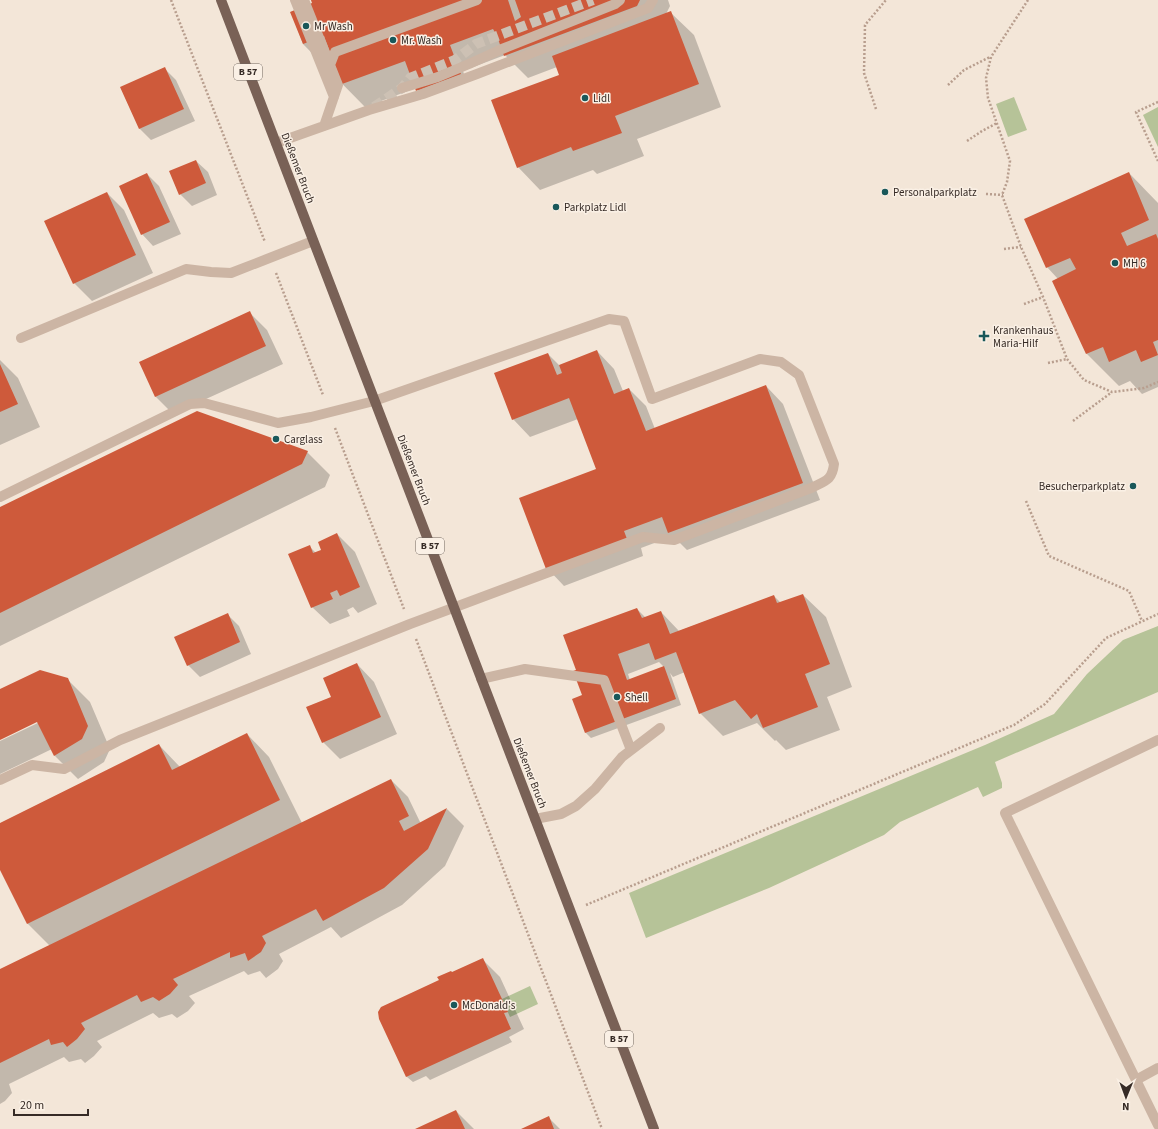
<svg xmlns="http://www.w3.org/2000/svg" width="1158" height="1129" viewBox="0 0 1158 1129" font-family="'Source Sans 3',sans-serif">
<style>
.green{fill:#b6c398}
.shadow{fill:#0003;fill-rule:evenodd}
.building{fill:#ce5a3b}
.lines{fill:none;stroke-linecap:round;stroke-linejoin:round}
.minor-tunnel{stroke:#cdc1b4;stroke-width:10;stroke-dasharray:10 5;stroke-linecap:butt}
.path{stroke:#b89e8e;stroke-width:2.5;stroke-dasharray:2 2;stroke-linecap:butt}
.minor{stroke:#ccb5a4;stroke-width:10}
.major{stroke:#796156;stroke-width:10}
.poi-dot{fill:#19585a;stroke:#faf0e5;stroke-width:1.5}
.labels{text-anchor:middle;dominant-baseline:central;stroke-width:3;stroke-linejoin:round;paint-order:stroke}
.shield{fill:#faf0e5;stroke:#71665f;stroke-width:1}
.shield-label{font-size:10px;font-weight:bold;fill:#362b26}
.poi-label{font-size:11px;fill:#362b26;stroke:#faf0e5;text-anchor:start}
.street-label{font-size:11px;fill:#362b26;stroke:#faf0e5}
</style>
<rect width="100%" height="100%" fill="#f3e6d8"/>
<!-- green -->
<path class="green" d="M1014,97l13,33 -19,7 -12,-33z
M1158,107v40l-15,-32z
M1158,626v66l-163,70 7,21v5l-19,9 -5,-10 -78,35 -16,13 -115,53 -123,50 -17,-45 356,-148 69,-31 33,-40 36,-34z
M530,986l8,18 -28,13 -8,-18z"/>
<!-- shadow -->
<path class="shadow" d="M311,0h357l2,6 -4,8 5,-1 23,22 27,72 -84,32 7,17 -47,18 -4,-4 -53,20 -22,-23 43,-92 -4,-8 -29,11 -23,-23 -42,16 3,9 -44,16 -6,-8 -51,19 -62,-63 -12,-32 22,-8zM324,35l1,2 -17,6z
M164,68l12,12 19,41 -44,19 -11,-11 -19,-41z
M196,161l12,11 9,23 -25,11 -12,-12z
M1129,173l29,30v184l-16,7 -12,-13 -11,5 -32,-32 -34,-73 5,-2 -11,-12z
M147,174l12,12 22,48 -28,12 -11,-12z
M107,193l17,17 29,63 -61,28 -18,-18 -28,-62z
M250,313l17,17 16,34 -110,50 -17,-17 -15,-35z
M597,351l17,18 9,22 6,-2 17,17 9,23 111,-43 17,18 37,96 -133,50 -14,-14 -32,12 2,8 -79,30 -17,-18 51,-98 -20,-51 -48,18 -17,-18 35,-65 12,12z
M0,360l18,18 22,49 -40,18z
M307,452l23,23 -5,12 -325,159v-138z
M337,534l18,18 22,52 -19,9 -5,-6 -6,3 3,6 -20,8 -18,-17 -3,-61 7,7 7,-2z
M803,595l23,22 26,70 -25,10 13,33 -54,20 -10,-10 -1,1 -18,-18 -34,13 -23,-23 -15,-41 -12,5 -3,-4 11,32 -90,33 -5,-5 -2,-37 -6,-26 59,-61 9,9 15,-6 18,19 95,-35 7,7zM659,662l5,5 -34,13 -2,-6z
M227,614l12,12 12,28 -51,23 -12,-12z
M357,664l17,18 23,52 -57,25 -17,-17 10,-45z
M67,679l23,23 20,47 -6,13 -26,17 -23,-23 -3,-7 -52,25v-33l42,-20 -1,-2 -41,20v-49z
M247,734l22,23 33,66 89,-43 17,17 13,27 26,-15 17,17 -19,40 -43,39 -61,33 -10,-11 -52,27 4,7 -5,8 -12,9 -6,-7 -12,4 -4,-4 -55,25 6,7 -7,8 -11,7 -5,-4 -13,4 -6,-5 -56,28 5,6 -8,9 -9,7 -4,-4 -12,3 -5,-5 -55,27 3,9 -7,8 -5,3v-133l50,-25 -22,-22 -28,-57v-43l159,-79 21,22z
M482,959l18,18 24,52 -15,8 3,5 -82,38 -4,-4 -13,6 -6,-5 -27,-58 72,-46z
M456,1111l18,18h-57z
M548,1117l12,12h-36z"/>
<!-- building -->
<path class="building" d="M311,0h197l7,21 6,-4 -6,-17h125l-3,6 -133,50 -7,-20 -4,-7 -43,16 11,29 -45,17 -11,-30 -63,23 -18,-48 -21,8 -13,-32 22,-9z
M671,11l28,73 -84,32 7,17 -49,18 -2,-4 -54,21 -26,-68 68,-25 -7,-19z
M165,67l19,42 -45,20 -19,-42z
M196,160l10,23 -27,12 -10,-24z
M1129,172l20,48 -28,13 6,13 29,-12 2,5v101l-5,2 5,13 -17,7 -5,-12 -27,12 -6,-15 -17,7 -34,-73 24,-12 -6,-11 -24,10 -22,-49z
M147,173l23,49 -29,13 -22,-49z
M107,192l29,63 -63,29 -29,-63z
M250,311l16,35 -111,51 -16,-35z
M597,350l17,44 15,-6 17,43 120,-46 37,98 -135,50 -6,-16 -38,14 3,8 -81,30 -27,-71 77,-29 -27,-71 -57,22 -18,-47 54,-20 9,22 5,-2 -3,-8z
M0,364l18,40 -18,8z
M197,411l111,40 -6,13 -302,149v-106z
M337,533l23,54 -20,9 -3,-6 -7,3 3,6 -22,9 -23,-54 22,-9 3,8 8,-3 -3,-8z
M803,594l27,70 -25,10 13,33 -55,21 -6,-14 -6,5 -16,-19 -36,14 -23,-62 -21,8 -6,-17 -31,11 9,26 37,-14 12,33 -91,34 -13,-34 10,-4 -9,-24 3,-1 -13,-35 74,-27 5,10 19,-7 9,23 104,-39 3,8z
M228,613l12,29 -53,24 -13,-29z
M357,663l24,54 -59,26 -16,-36 25,-10 -8,-19z
M40,670l28,8 20,48 -6,13 -28,17 -17,-34 -37,18v-51z
M247,733l33,67 -253,124 -27,-54v-47l159,-79 13,26z
M391,779l18,37 -10,5 5,10 43,-23 -19,41 -44,39 -61,33 -7,-12 -54,27 4,7 -5,9 -13,9 -3,-8 -15,5v-6l-57,27 5,6 -8,9 -11,7 -6,-4 -12,5 -4,-7 -56,28 4,6 -8,10 -10,8 -4,-5 -12,3 -2,-6 -49,24v-94z
M483,958l25,54 -4,1 7,16 -105,48 -27,-58 -1,-7 3,-5 58,-27 -2,-3 14,-6 1,1z
M456,1110l9,19h-50z
M549,1116l5,13h-33z"/>
<g class="lines">
<!-- minor-tunnel -->
<path class="minor-tunnel" d="M374,107l28,-19 8,-10 45,-18 21,-16 117,-44"/>
<!-- path -->
<path class="path" d="M171,0l94,242
M1028,0l-37,57 -5,21 2,20 22,63 -3,21 -5,13 19,52 22,50 24,62 17,21 28,12 32,-4 14,-6
M948,85l16,-15 26,-13
M1158,102l-22,10 22,49
M876,109l-12,-36 1,-48 21,-25
M967,141l15,-10 15,-8
M986,194l17,1
M1004,249l17,-2
M276,273l47,122
M1024,304l19,-7
M1048,363l19,-4
M1073,421l39,-29
M335,428l69,181
M1026,501l23,55 80,35 13,30
M416,639l186,490
M586,905l428,-180 31,-21 61,-66 52,-24"/>
<!-- minor -->
<path class="minor" d="M295,0l39,97
M304,0l34,85 -14,41
M330,65l5,-13 142,-52
M402,88l36,-11 31,-13 33,-15 113,-45 5,-4
M276,143l93,-33 54,-16 54,-20 171,-66 5,-8
M21,338l165,-69 25,3 20,1 82,-32
M0,497l190,-93 14,-1 74,20 33,-6 63,-16 235,-82 15,2 28,78 108,-40 21,3 18,13 35,89c-2,17 -9,17 -23,24l-137,52 -31,-3 -233,87 -290,116 -56,29 -32,-4 -32,15
M481,679l44,-10 79,11 27,70
M535,819l26,-5 15,-8 19,-17 27,-32 38,-29
M1158,1068l-22,12 22,45
M1136,1080l-131,-267 153,-73"/>
<!-- major -->
<path class="major" d="M221,0l433,1129"/>
</g>
<!-- markers -->
<g class="poi-dot">
<circle cx="306" cy="26" r="4"/>
<circle cx="393" cy="40" r="4"/>
<circle cx="585" cy="98" r="4"/>
<circle cx="885" cy="192" r="4"/>
<circle cx="556" cy="207" r="4"/>
<circle cx="1115" cy="263" r="4"/>
<path d="M982 330h4v4h4v4h-4v4h-4v-4h-4v-4h4z"/>
<circle cx="276" cy="439" r="4"/>
<circle cx="1133" cy="486" r="4"/>
<circle cx="617" cy="697" r="4"/>
<circle cx="454" cy="1005" r="4"/>
</g>
<g class="labels">
<!-- shield labels -->
<g class="shield">
<rect x="234" y="64" width="28" height="16" rx="3"/>
<rect x="416" y="538" width="28" height="16" rx="3"/>
<rect x="605" y="1031" width="28" height="16" rx="3"/>
</g>
<g class="shield-label">
<text x="248" y="72">B 57</text>
<text x="430" y="546">B 57</text>
<text x="619" y="1039">B 57</text>
</g>
<!-- poi labels -->
<g class="poi-label">
<text x="314" y="26">Mr Wash</text>
<text x="401" y="40">Mr. Wash</text>
<text x="593" y="98">Lidl</text>
<text x="893" y="192">Personalparkplatz</text>
<text x="564" y="207">Parkplatz Lidl</text>
<text x="1123" y="263">MH 6</text>
<text x="993" y="330">Krankenhaus<tspan x="993" dy="13">Maria-Hilf</tspan></text>
<text x="284" y="439">Carglass</text>
<text x="1125" y="486" text-anchor="end">Besucherparkplatz</text>
<text x="625" y="697">Shell</text>
<text x="462" y="1005">McDonald's</text>
</g>
<!-- street labels -->
<g class="street-label">
<text transform="translate(298 168) rotate(69)">Dießemer Bruch</text>
<text transform="translate(414 470) rotate(69)">Dießemer Bruch</text>
<text transform="translate(530 773) rotate(69)">Dießemer Bruch</text>
</g>
</g>
<!-- north arrow -->
<g transform="translate(1126 1097) rotate(181)" stroke="#faf0e5" stroke-width="3" paint-order="stroke">
<path d="M0-3L7 15L0 10L-7 15Z" fill="#362b26"/>
<text y="-6" font-size="11" font-weight="bold" text-anchor="middle" fill="#362b26">N</text>
</g>
<!-- scale -->
<path d="M14 1109v6h74v-6" fill="none" stroke="#362b26" stroke-width="2"/>
<text x="20" y="1109" font-size="12" fill="#362b26" stroke="#faf0e5" stroke-width="3" paint-order="stroke">20 m</text>
</svg>
